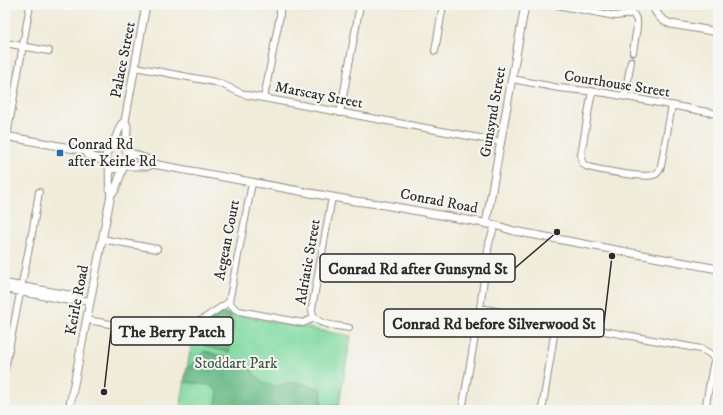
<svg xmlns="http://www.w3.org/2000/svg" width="723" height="415" viewBox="0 0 723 415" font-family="'IM FELL DW Pica',serif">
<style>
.green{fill:#80daa0;stroke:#568266}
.forest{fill:#68ba86;stroke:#4a7258}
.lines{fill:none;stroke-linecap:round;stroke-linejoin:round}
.minor-casing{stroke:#8e8c82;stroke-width:8}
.tertiary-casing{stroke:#8e8c82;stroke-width:9}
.minor{stroke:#fff;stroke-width:6}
.tertiary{stroke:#fff;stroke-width:7}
.poi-dot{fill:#1f6fb2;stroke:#f6f6f2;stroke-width:1.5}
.labels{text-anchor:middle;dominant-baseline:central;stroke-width:4;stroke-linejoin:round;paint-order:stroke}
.street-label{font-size:15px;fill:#2b2b2b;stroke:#f6f6f2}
.poi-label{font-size:15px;fill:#2b2b2b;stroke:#f6f6f2;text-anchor:start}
.park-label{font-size:15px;fill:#405748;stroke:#f6f6f2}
.leader{fill:none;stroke:#2b2b2b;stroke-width:1.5}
.callout-dot{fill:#2b2b2b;stroke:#f6f6f2;stroke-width:1.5}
.callout{fill:#f6f6f2;stroke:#2b2b2b;stroke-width:1.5}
.callout-label{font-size:16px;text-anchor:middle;font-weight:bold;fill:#2b2b2b}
</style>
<rect width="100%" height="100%" fill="#f6f6f2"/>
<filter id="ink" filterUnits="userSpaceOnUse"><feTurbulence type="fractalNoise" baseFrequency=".025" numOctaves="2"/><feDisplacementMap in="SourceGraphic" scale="8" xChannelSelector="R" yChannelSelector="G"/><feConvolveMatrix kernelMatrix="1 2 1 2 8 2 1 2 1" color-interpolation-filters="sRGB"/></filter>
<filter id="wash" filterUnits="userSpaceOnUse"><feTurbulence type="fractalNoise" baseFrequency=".012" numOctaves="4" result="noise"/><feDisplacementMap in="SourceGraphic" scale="16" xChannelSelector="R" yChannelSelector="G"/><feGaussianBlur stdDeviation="0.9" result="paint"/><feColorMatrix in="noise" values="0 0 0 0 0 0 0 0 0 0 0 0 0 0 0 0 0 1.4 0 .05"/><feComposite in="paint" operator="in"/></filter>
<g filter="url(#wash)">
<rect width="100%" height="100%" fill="#f0ecd9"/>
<!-- green -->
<path class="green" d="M221,312l130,24 -13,74h-157l-1,-1 14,-80z"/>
<!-- forest -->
<path class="forest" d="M222,314l8,2 4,7 -5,29 -10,-2 -16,-5 -2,-17z
M204,351l23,7 3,6 21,5c7,10 13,17 26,17 4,0 8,-3 12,-3 10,-1 24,3 33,7l-1,11 1,4 16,1v4h-123l3,-17 -7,-8 -27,-3 3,-14 14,-9z"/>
</g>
<g filter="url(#ink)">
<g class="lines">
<defs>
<path id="minor" d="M557,5l58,11 9,-1 9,-2 4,8v6l-4,25
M5,43l44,8
M435,51l8,-46
M135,67l80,15c11,3 21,10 32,13l254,47
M512,79l47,9 47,5 112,21
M592,91l-11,64c0,5 1,9 5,11 10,4 58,12 67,9 5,-1 7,-5 8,-9l11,-61
M625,96l6,-35
M264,98l16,-83v-6l-2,-4
M340,113l20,-108
M7,136l23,-131
M332,197l-20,111c-1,18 23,17 37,20
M102,239l55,10
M5,283l66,12 7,4 12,2
M5,289l65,12 8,-2
M229,302l23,-119
M229,302l6,7 4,2 64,12 11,-5
M480,308l221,41 8,4 6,6
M87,320l86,15 10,-3 46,-30
M5,369l28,-141 6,-36
M462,410l18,-102 9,-65 6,-18
M542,410l14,-87
M705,410l8,-45 2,-6 3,-3"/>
<path id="tertiary" d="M653,5c3,10 8,15 18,19l47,8
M5,136l81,15 3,-2h21
M106 157a12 12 0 1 1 24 0a12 12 0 1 1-24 0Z
M112,147l9,-22 4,-4
M126,150l1,-24 -2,-5 21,-116
M86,151l2,4 19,7
M128,152l21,8 4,4
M126,166h22l5,-2 179,33 23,4 24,3 116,21 19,6 204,38
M111,194l4,-4 8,-22
M486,224l39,-219
M69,410l42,-216c-3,-9 -1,-20 -2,-29"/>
</defs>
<!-- minor casing -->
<use href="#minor" class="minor-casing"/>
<!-- tertiary casing -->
<use href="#tertiary" class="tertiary-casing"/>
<!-- minor -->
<use href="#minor" class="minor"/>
<!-- tertiary -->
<use href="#tertiary" class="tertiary"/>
</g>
</g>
<!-- markers -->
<rect class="poi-dot" x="56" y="149" width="8" height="8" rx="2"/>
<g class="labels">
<!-- street labels -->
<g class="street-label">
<text transform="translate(123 60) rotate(-79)">Palace Street</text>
<text transform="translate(617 84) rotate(9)">Courthouse Street</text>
<text transform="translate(319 95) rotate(11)">Marscay Street</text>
<text transform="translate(493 112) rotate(-80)">Gunsynd Street</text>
<text transform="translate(439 201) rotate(11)">Conrad Road</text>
<text transform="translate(227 240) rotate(-79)">Aegean Court</text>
<text transform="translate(308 262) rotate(-80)">Adriatic Street</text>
<text transform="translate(77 300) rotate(-79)">Keirle Road</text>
</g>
<!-- poi labels -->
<g class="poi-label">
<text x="68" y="144">Conrad Rd<tspan x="68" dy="17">after Keirle Rd</tspan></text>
</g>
<!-- park labels -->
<g class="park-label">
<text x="236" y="363">Stoddart Park</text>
</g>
</g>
<!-- callouts -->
<path class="leader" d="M557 232L515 268M612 256L604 323M104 392L111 331"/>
<g class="callout-dot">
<circle cx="557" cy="232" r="4"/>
<circle cx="612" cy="256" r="4"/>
<circle cx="104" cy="392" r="4"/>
</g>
<g class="callout">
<rect x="320" y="254" width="195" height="28" rx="4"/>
<rect x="384" y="309" width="220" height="28" rx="4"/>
<rect x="111" y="317" width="122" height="28" rx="4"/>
</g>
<g class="callout-label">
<text x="418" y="274">Conrad Rd after Gunsynd St</text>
<text x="494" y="329">Conrad Rd before Silverwood St</text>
<text x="172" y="337">The Berry Patch</text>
</g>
<!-- margin -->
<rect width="723" height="415" fill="none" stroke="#f6f6f2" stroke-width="20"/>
</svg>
